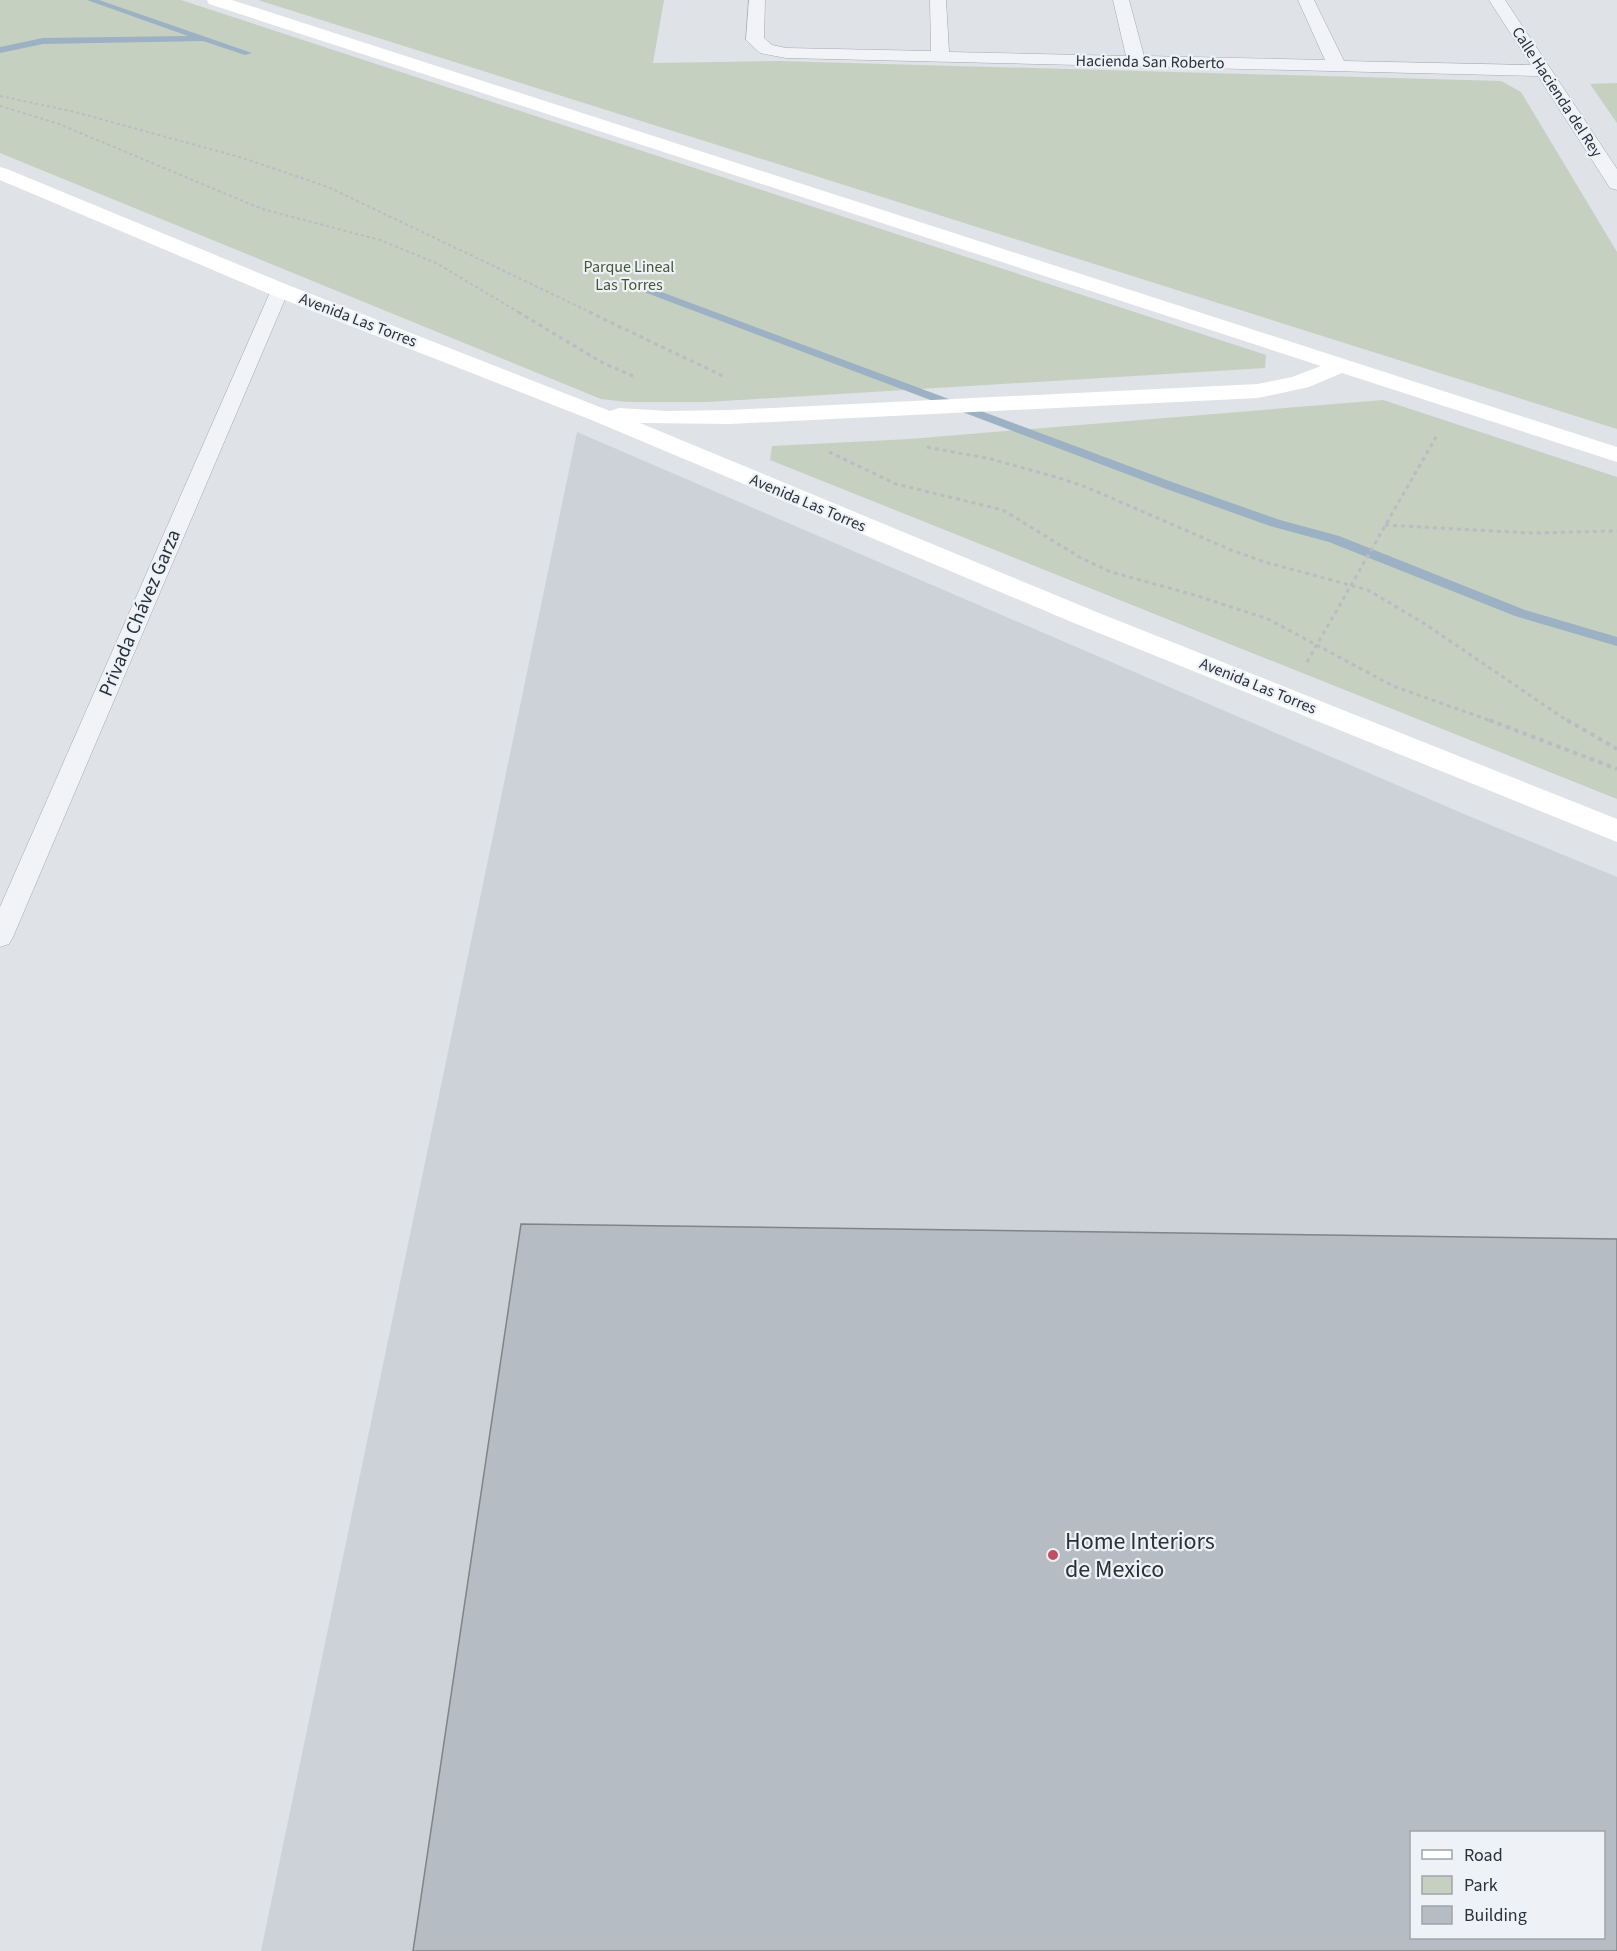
<svg xmlns="http://www.w3.org/2000/svg" width="1617" height="1951" viewBox="0 0 1617 1951" font-family="'Source Sans 3',sans-serif">
<style>
.built{fill:#cdd2d9;fill-rule:evenodd}
.green{fill:#c5d0c1}
.lines{fill:none;stroke-linecap:round;stroke-linejoin:round}
.stream{fill:#9cb1c4;fill-rule:evenodd}
.building{fill:#b6bcc3;stroke:#7f8488;stroke-width:1.5;fill-rule:evenodd}
.lane-casing{stroke:#a5a9b1;stroke-width:1}
.street-casing{stroke:#a5a9b1;stroke-width:1}
.path-far2{stroke:#b9bdc2;stroke-width:2;stroke-dasharray:3 3;stroke-linecap:butt}
.path-far1{stroke:#b9bdc2;stroke-width:3;stroke-dasharray:4 4;stroke-linecap:butt}
.path{stroke:#b9bdc2;stroke-width:4;stroke-dasharray:4.5 4.5;stroke-linecap:butt}
.lane{fill:#f1f3f6;fill-rule:evenodd}
.street{fill:#f1f3f6;fill-rule:evenodd}
.secondary{fill:#fff;fill-rule:evenodd}
.poi-dot{fill:#c34d63;stroke:#eef1f5;stroke-width:2}
.labels{text-anchor:middle;dominant-baseline:central;stroke-width:4.5;stroke-linejoin:round;paint-order:stroke}
.far-street-label{font-size:16px;fill:#29313d;stroke:#eef1f5}
.far-park-label{font-size:16px;fill:#3f5737;stroke:#eef1f5}
.street-label{font-size:20px;fill:#29313d;stroke:#eef1f5}
.near-poi-label{font-size:24px;fill:#29313d;stroke:#eef1f5;text-anchor:start}
</style>
<rect width="100%" height="100%" fill="#dfe2e7"/>
<!-- built -->
<path class="built" d="M577,432l894,385 146,60v1074h-1356zM1412,1832h192v106h-192z"/>
<!-- green -->
<path class="green" d="M0,0h181l1085,355 -1,13 -558,34h-80l-26,-3 -601,-246z
M258,0h406l-11,63 125,-2 723,20 20,11 96,160v177z
M1617,83v40l-27,-39z
M1383,400l234,77v322l-847,-339 2,-14 138,-7z"/>
<g class="lines">
<!-- stream -->
<path class="stream" d="M87,0h12l153,53 -7,2 -42,-14 -160,3 -43,9v-6l43,-9 145,-2z
M648,287l521,194 111,39 59,16 186,74 92,27v9l-102,-30 -186,-74 -59,-16 -109,-39 -517,-195 -1,-2z"/>
</g>
<!-- building -->
<path class="building" d="M521,1224l1096,15v712h-1204zM1412,1833h192v105h-192z"/>
<g class="lines">
<defs>
<path id="lane" d="M280,285l6,1 3,4 -276,647 -4,7 -9,3v-40l271,-617 3,-4z"/>
<path id="street" d="M749,0h16l-1,38 8,7 14,3 145,3 -1,-51h16l3,52 177,4 -13,-56h16l15,56 181,4 -27,-60h16l30,61 187,4 -42,-65h16l112,169v21l-7,-2 -72,-112 -752,-18 -26,-5 -14,-13z"/>
</defs>
<!-- lane casing -->
<use href="#lane" class="lane-casing"/>
<!-- street casing -->
<use href="#street" class="street-casing"/>
<!-- path-far2 -->
<path class="path-far2" d="M0,96l75,16 168,46 85,29 264,126
M0,106l59,18 203,85 118,31 56,23 84,50"/>
<!-- path-far1 -->
<path class="path-far1" d="M518,312l85,51 30,13
M589,312l136,65
M927,447l64,12 68,19 27,9 145,63 34,12 103,28 57,34 144,98
M829,452l67,32 107,26 78,48 30,14 87,24 70,23 125,67 101,36
M1385,525l145,8 87,-2
M1307,662l129,-225"/>
<!-- path -->
<path class="path" d="M1489,720l128,49
M1567,720l50,29"/>
<!-- lane -->
<use href="#lane" class="lane"/>
<!-- street -->
<use href="#street" class="street"/>
<!-- secondary -->
<path class="secondary" d="M207,0h25l1385,447v15l-275,-89 -33,14 -51,11 -528,26 -90,-1 454,188 523,208v23l-543,-219 -485,-204 -317,-124 -272,-115v-13l7,2 281,116 322,126 9,-3 48,3 63,-1 528,-26 34,-7 29,-11 -1112,-362z"/>
</g>
<!-- markers -->
<circle class="poi-dot" cx="1053" cy="1555" r="6"/>
<g class="labels">
<!-- far-street labels -->
<g class="far-street-label">
<text transform="translate(1150 62) rotate(1)">Hacienda San Roberto</text>
<text transform="translate(1557 92) rotate(57)">Calle Hacienda del Rey</text>
<text transform="translate(358 320) rotate(21)">Avenida Las Torres</text>
<text transform="translate(808 503) rotate(23)">Avenida Las Torres</text>
<text transform="translate(1258 686) rotate(22)">Avenida Las Torres</text>
</g>
<!-- far-park labels -->
<g class="far-park-label">
<text x="629" y="267">Parque Lineal<tspan x="629" dy="18">Las Torres</tspan></text>
</g>
<!-- street labels -->
<g class="street-label">
<text transform="translate(140 613) rotate(-67)">Privada Chávez Garza</text>
</g>
<!-- near-poi labels -->
<g class="near-poi-label">
<text x="1065" y="1541">Home Interiors<tspan x="1065" dy="28">de Mexico</tspan></text>
</g>
</g>
<!-- legend -->
<rect x="1410" y="1831" width="195" height="108" fill="#eef1f5" stroke="#9fa4ab" stroke-width="1.5"/>
<rect x="1422" y="1850" width="30" height="9" fill="#ffffff" stroke="#9fa4ab" stroke-width="1.5"/>
<text x="1464" y="1861" font-size="18" fill="#29313d">Road</text>
<rect x="1422" y="1876" width="30" height="18" fill="#c5d0c1" stroke="#9fa4ab" stroke-width="1.5"/>
<text x="1464" y="1891" font-size="18" fill="#29313d">Park</text>
<rect x="1422" y="1906" width="30" height="18" fill="#b6bcc3" stroke="#9fa4ab" stroke-width="1.5"/>
<text x="1464" y="1921" font-size="18" fill="#29313d">Building</text>
</svg>
